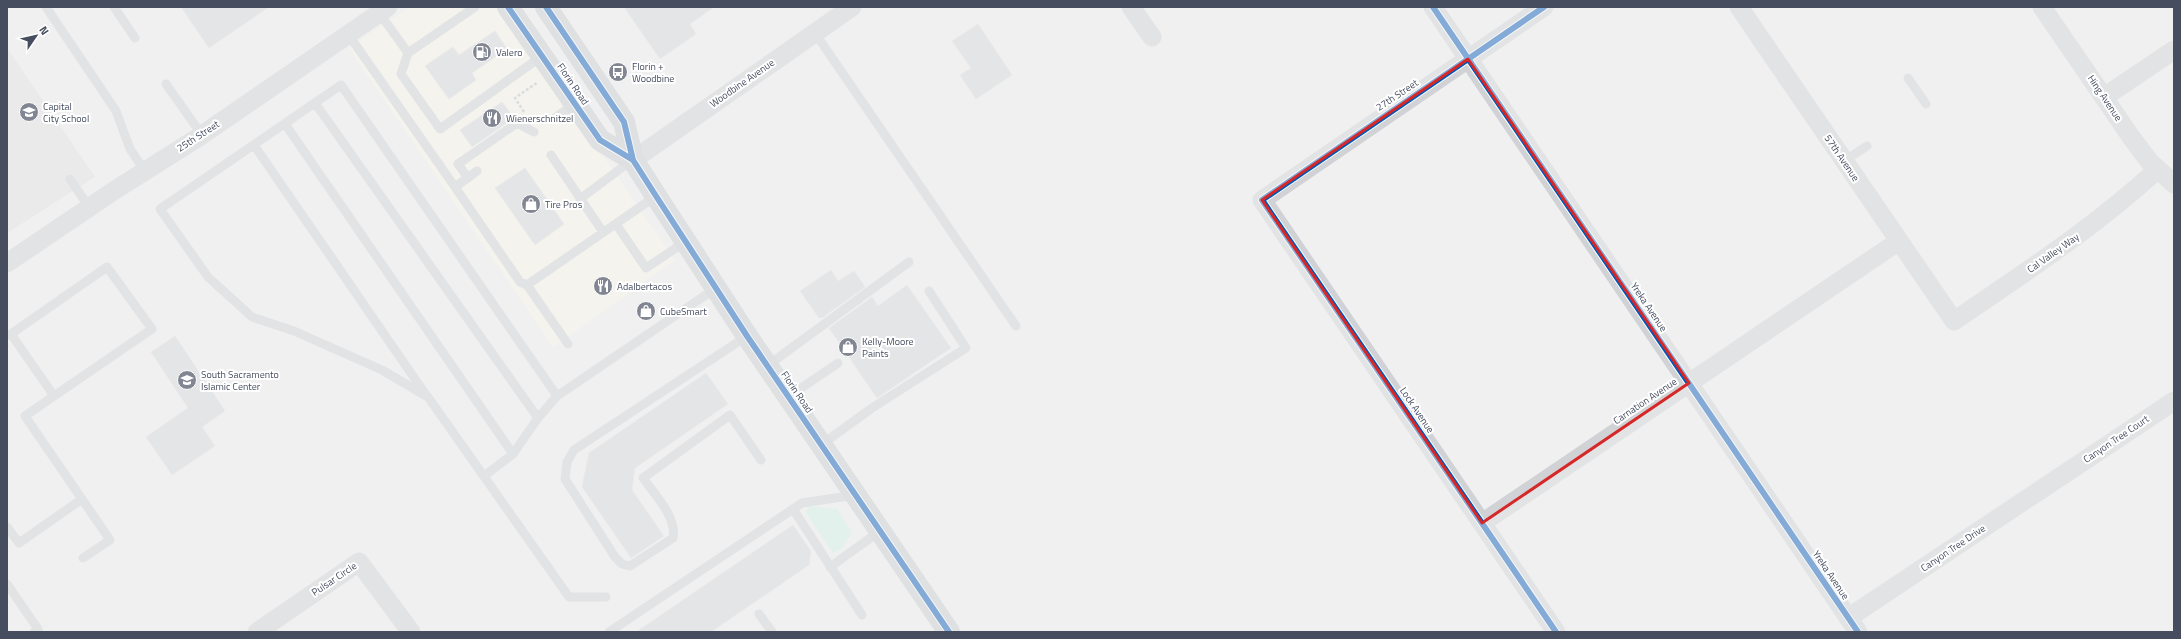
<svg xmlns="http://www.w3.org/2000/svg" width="2181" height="639" viewBox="0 0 2181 639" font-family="'Titillium Web',sans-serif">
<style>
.commercial{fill:#f8f7eb}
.education{fill:#e2e2e3}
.green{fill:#d2f2e6}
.building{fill:#d6d7d9;stroke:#e2e2e3}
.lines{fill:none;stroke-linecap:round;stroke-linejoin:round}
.path{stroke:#bac7c6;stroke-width:2.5;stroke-dasharray:3 2;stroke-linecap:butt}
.lane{stroke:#d1d2d6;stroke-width:9}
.street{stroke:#d1d2d6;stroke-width:19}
.primary{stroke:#caccd1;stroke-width:22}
.cycleway-casing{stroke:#fff;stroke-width:8}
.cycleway{stroke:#0057b8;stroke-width:6}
.marked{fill:none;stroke:#d62828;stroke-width:3;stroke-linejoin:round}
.labels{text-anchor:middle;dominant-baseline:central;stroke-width:4;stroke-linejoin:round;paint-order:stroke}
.poi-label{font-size:10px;fill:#454d5f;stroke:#fff;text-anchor:start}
.street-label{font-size:10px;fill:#454d5f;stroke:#fff}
</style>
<rect width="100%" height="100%" fill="#f1f0f0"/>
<!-- commercial -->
<path class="commercial" d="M410,7h90l175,253 -122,87 -204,-299z"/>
<!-- education -->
<path class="education" d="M7,48l88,129 -88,56z"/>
<!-- green -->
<path class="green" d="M809,506l28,3 15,24 -11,16 -8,4 -27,-40z"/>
<!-- building -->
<path class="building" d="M181,7h88l-60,41z
M624,7h90l-24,17 6,10 -36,25z
M978,24l34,51 -36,24 -16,-24 11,-7 -19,-27z
M495,31l12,18 -35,24 4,7 -27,19 -24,-33 28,-19 6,8z
M502,102l12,16 -42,29 -12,-17z
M525,168l39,56 -29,21 -40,-57z
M831,270l7,11 16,-10 11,16 -43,31 -1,-1 -2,1 -19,-27z
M907,285l44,63 -74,50 -48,-70 43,-31 6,9z
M175,336l50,75 -23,16 13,19 -43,29 -26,-38 42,-29 -37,-56z
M706,373l22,31 -93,64 -3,22 32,46 -33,22 -49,-71 7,-34z
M793,525l18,26 -2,14 -98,67h-75z"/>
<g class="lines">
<!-- path -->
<path class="path" d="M524,112l-9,-14 23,-16"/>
<!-- lane -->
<path class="lane" d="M46,7l70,104 14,38 15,22
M114,7l21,31
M378,11l30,42 67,-46
M815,33l201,293
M348,34l107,153 22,-16
M408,53l-7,21 39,55 102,-73
M1908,78l18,26
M166,84l36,51
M315,103l223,315
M556,117l19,-13
M285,124l228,330
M254,145l172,250
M551,155l52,77
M1844,161l23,-15
M468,178l-10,-14 59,-41 17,9
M70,179l19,28
M455,187l65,95 7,3 41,59
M580,199l52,-39
M616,224l30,44 39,-26
M527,285l129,-89
M11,334l96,-67 45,62 -98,67
M7,335l4,-1 43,62 -29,20 85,124 -27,18
M747,336l-173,114 -7,12 -2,17 50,78 7,7 8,2 43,-28c4,-21 -18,-43 -30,-60l87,-63 31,45
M767,366l142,-104
M557,396l-216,-311 -181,124 48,68 44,40 42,14 88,39 46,27 141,200h37
M788,397l50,-34
M821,445l51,-37 94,-60 -37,-57
M484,476l29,-22 25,-36 19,-22 159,-108
M793,509l69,106
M7,527l12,16 63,-44
M830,567l50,-36
M7,584l31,45 -4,3
M759,614l13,18
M609,632l193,-129 53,-8"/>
<!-- street -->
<path class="street" d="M1131,7l21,30
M1433,7l425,625
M1544,7l-282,193 294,432
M1739,7l215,314c70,-48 141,-94 204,-152
M2042,7l89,130 18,24 25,23
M2104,97l70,-47
M633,160l219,-153
M7,263l108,-73 87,-55 186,-128
M1482,523l417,-282
M1848,618l326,-217
M257,632l102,-70 52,70"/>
<!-- primary -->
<path class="primary" d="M508,7l92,133 33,20
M546,7l78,115 9,38 23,36 91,140 202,296"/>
<defs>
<path id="cycleway" d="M508,7l92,133 33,20
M546,7l78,115 9,38 23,36 91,140 202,296
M1433,7l425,625
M1544,7l-282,193 294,432"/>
</defs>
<!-- cycleway casing -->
<use href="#cycleway" class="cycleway-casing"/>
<!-- cycleway -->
<use href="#cycleway" class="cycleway"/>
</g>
<!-- marked area -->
<path d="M0 0H2181V639H0ZM1468,59l221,324 -207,140 -220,-323z" fill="#f1f0f0" fill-opacity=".55" fill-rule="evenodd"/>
<path class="marked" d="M1468,59l221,324 -207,140 -220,-323z"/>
<!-- icons -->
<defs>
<symbol id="fuel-disc" viewBox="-11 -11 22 22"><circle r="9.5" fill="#818692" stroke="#fff"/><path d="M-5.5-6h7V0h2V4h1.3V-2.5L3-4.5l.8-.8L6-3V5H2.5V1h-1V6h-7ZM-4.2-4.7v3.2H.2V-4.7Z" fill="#fff"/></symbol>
<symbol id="bus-disc" viewBox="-11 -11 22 22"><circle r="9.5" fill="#818692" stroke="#fff"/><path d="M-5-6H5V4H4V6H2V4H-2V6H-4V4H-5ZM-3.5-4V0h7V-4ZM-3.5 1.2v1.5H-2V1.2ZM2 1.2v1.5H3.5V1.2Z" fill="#fff"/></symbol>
<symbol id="school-disc" viewBox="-11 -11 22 22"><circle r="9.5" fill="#818692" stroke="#fff"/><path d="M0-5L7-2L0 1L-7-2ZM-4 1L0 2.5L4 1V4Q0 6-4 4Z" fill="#fff"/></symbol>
<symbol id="restaurant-disc" viewBox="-11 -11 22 22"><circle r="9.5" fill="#818692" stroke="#fff"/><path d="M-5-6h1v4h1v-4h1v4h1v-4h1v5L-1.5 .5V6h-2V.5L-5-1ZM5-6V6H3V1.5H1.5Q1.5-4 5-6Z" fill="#fff"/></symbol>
<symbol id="shop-disc" viewBox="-11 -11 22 22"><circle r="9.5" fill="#818692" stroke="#fff"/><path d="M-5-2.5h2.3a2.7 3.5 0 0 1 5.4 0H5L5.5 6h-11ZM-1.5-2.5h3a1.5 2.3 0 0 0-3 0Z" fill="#fff"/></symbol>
</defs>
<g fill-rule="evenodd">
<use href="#fuel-disc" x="471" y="41" width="22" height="22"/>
<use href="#bus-disc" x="607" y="61" width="22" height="22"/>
<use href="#school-disc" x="18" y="101" width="22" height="22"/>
<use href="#restaurant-disc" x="481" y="107" width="22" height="22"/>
<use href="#shop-disc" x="520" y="193" width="22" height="22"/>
<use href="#restaurant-disc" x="592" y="275" width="22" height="22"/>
<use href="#shop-disc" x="635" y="300" width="22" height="22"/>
<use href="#shop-disc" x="837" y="336" width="22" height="22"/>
<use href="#school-disc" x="176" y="369" width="22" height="22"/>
</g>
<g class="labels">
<!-- poi labels -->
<g class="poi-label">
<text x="496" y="52">Valero</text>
<text x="632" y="66">Florin +<tspan x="632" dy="12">Woodbine</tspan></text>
<text x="43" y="106">Capital<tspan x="43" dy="12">City School</tspan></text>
<text x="506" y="118">Wienerschnitzel</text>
<text x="545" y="204">Tire Pros</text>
<text x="617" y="286">Adalbertacos</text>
<text x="660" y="311">CubeSmart</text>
<text x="862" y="341">Kelly-Moore<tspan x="862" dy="12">Paints</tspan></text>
<text x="201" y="374">South Sacramento<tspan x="201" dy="12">Islamic Center</tspan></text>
</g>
<!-- street labels -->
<g class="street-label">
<text transform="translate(742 83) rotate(-35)">Woodbine Avenue</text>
<text transform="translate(573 84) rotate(56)">Florin Road</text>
<text transform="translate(1397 95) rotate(-34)">27th Street</text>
<text transform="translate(2105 98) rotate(56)">Hing Avenue</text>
<text transform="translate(198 136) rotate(-33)">25th Street</text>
<text transform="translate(1842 158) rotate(56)">57th Avenue</text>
<text transform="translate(2053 253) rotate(-35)">Cal Valley Way</text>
<text transform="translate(1649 307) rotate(56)">Yreka Avenue</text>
<text transform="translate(797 392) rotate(56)">Florin Road</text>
<text transform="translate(1645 401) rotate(-34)">Carnation Avenue</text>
<text transform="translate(1417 410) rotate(56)">Lock Avenue</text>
<text transform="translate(2116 439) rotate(-34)">Canyon Tree Court</text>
<text transform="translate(1953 548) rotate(-34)">Canyon Tree Drive</text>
<text transform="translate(1831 575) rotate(56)">Yreka Avenue</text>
<text transform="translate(334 579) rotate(-34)">Pulsar Circle</text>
</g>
</g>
<!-- border -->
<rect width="2181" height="639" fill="none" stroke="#454d5f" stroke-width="16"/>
<!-- north arrow -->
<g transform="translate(36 36) rotate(56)" stroke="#ffffff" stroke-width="3" paint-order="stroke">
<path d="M0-3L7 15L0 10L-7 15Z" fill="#454d5f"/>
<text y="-6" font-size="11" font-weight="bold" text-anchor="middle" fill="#454d5f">N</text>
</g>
</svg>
